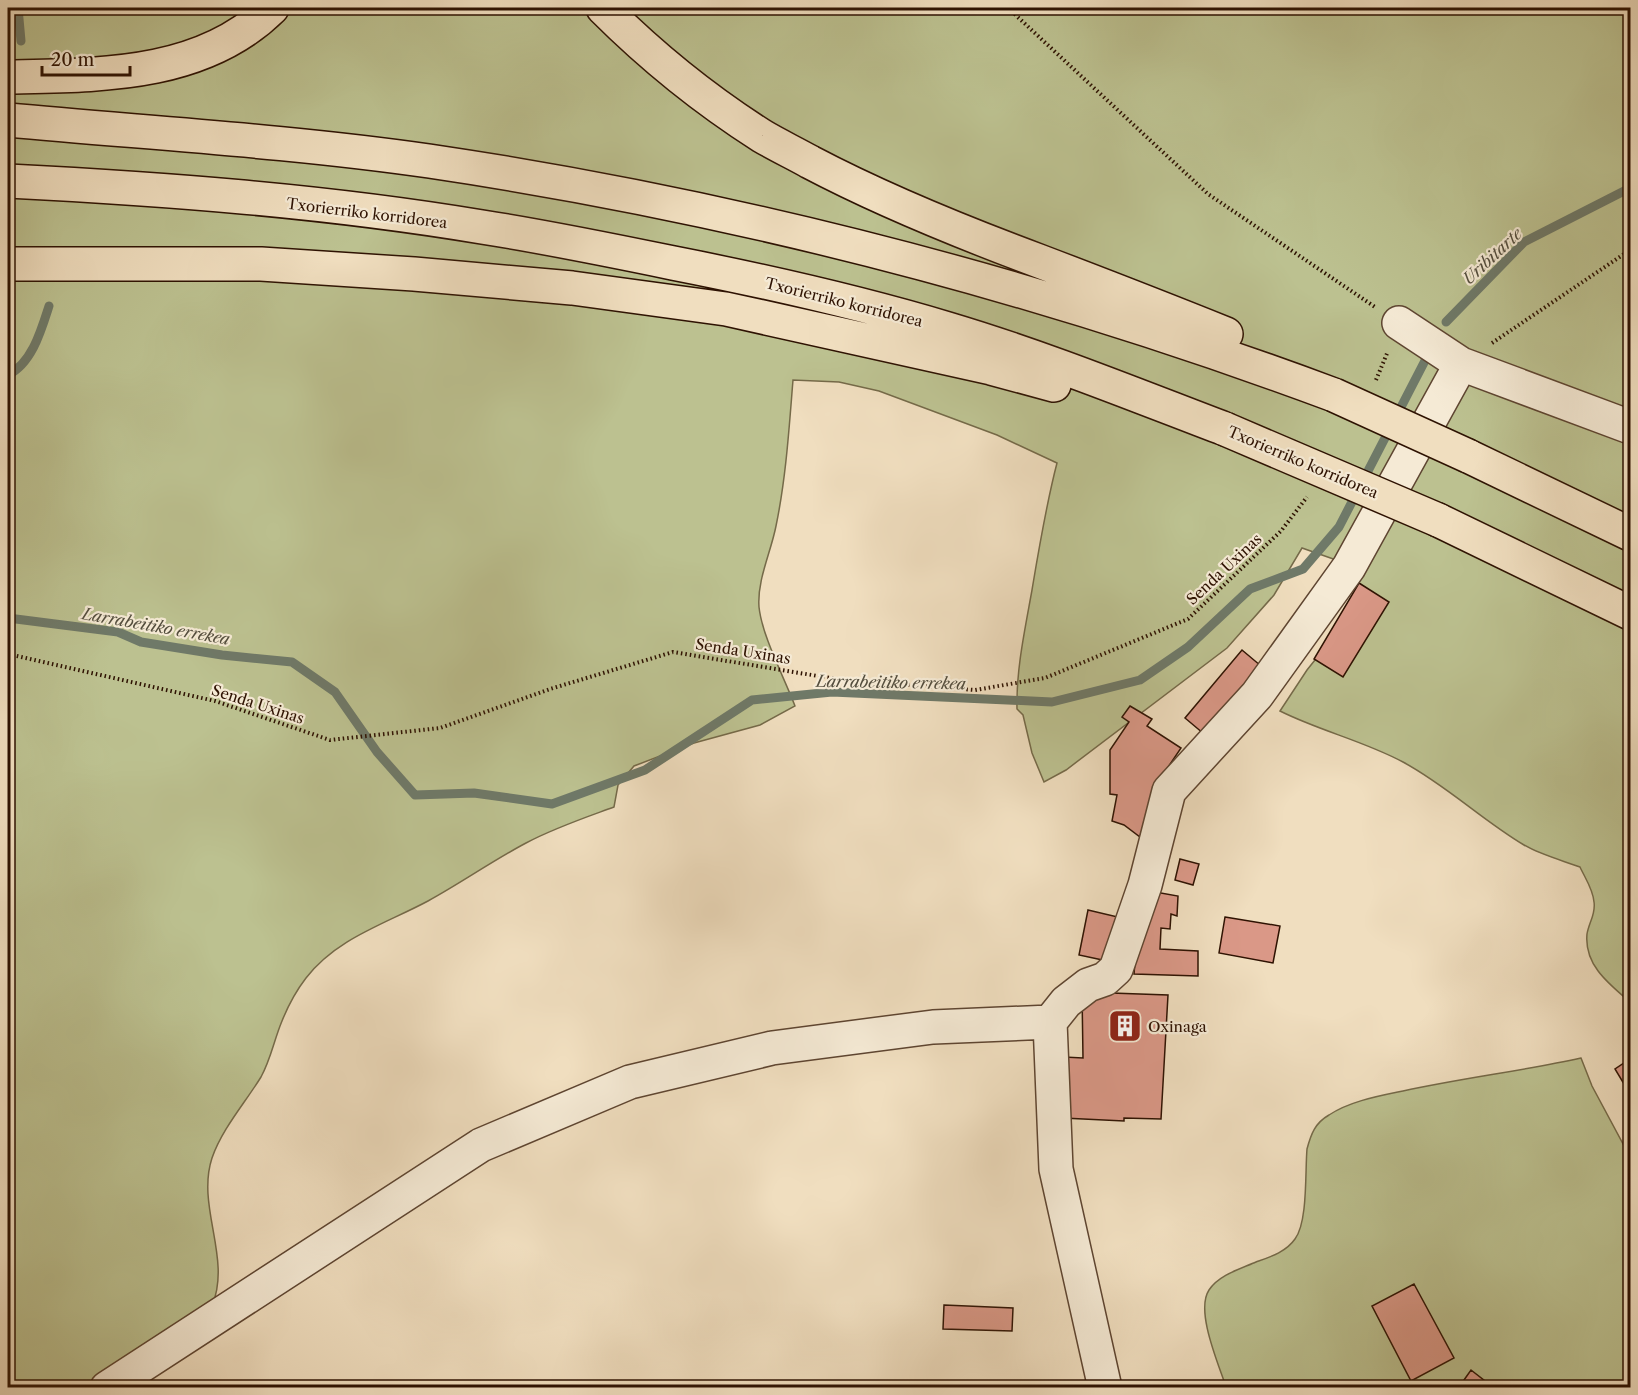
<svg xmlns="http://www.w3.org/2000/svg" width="1638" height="1395" viewBox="0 0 1638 1395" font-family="'Libre Caslon Text',serif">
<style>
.green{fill:#bcc190;stroke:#756a49;stroke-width:1.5}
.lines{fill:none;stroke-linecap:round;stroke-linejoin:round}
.stream{stroke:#6f7968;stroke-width:9}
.building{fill:#da9887;stroke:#2e1202;stroke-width:1.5}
.minor-casing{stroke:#5e4531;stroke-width:36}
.highway-casing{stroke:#2e1202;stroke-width:36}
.path{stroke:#2e1202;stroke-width:4;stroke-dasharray:1.5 3;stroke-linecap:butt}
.minor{stroke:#f5ead5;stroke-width:33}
.highway{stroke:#f0debf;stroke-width:33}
.highway-bridge-casing{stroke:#2e1202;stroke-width:36;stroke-linecap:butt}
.highway-bridge{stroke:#f0debf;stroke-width:33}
.labels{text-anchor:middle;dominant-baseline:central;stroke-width:4.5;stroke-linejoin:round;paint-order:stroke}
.street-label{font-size:15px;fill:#2e1202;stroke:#f5ead5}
.poi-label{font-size:15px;fill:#2e1202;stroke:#f5ead5;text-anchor:start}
.water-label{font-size:16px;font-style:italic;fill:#544e3e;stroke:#f5ead5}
</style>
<rect width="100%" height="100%" fill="#f0debf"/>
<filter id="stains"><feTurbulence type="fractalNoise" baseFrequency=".00333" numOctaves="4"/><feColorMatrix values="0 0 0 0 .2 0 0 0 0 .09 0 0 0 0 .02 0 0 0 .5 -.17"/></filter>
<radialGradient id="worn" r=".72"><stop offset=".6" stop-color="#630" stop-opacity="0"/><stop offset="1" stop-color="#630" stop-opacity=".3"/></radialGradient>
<!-- green -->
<path class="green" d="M8,8h1622v994c-21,-18 -46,-37 -43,-68 2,-12 9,-20 7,-32 -1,-13 -9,-24 -14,-35 -19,-7 -39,-12 -56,-22 -42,-25 -78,-60 -121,-83 -39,-21 -83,-31 -123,-51l27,-41 24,-30 24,-50 4,-22 -57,-20 -28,47 -47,53 -161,122 -22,12 -12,-29 -9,-38 -6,-6c-1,-39 8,-80 15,-119 7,-42 14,-85 25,-127l-60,-28 -118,-44 -40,-9 -46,-2c-4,49 -7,98 -17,146 -5,26 -19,54 -17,81 3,29 25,70 36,99l-35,19 -66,18 -60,23 -16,19 -4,22c-30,11 -60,21 -88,36 -34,18 -65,40 -98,58 -43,23 -91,37 -122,77 -10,13 -18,28 -24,43 -8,19 -11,38 -21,56 -16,26 -39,52 -49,81 -16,49 20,100 0,148l-76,81h-128z
M1581,1058l11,28 38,71v230h-404c-7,-22 -31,-76 -17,-97 10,-15 31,-21 47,-28 14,-5 30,-10 39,-23 13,-17 10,-68 12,-90 4,-15 8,-26 22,-34 21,-14 50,-19 74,-24 59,-13 119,-20 178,-33z"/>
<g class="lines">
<!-- stream -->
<path class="stream" d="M18,8l3,33
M1446,322l78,-80 106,-54
M8,375c24,-12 33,-44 41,-69
M8,618l110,14 23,10 81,13 70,7 43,30 42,60 38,43 59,-2 78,11 93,-34 107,-70 80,-8 220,10 88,-22 48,-33 62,-58 53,-20 36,-42 91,-176"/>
</g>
<!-- building -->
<path class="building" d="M1359,583l30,19 -46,75 -29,-18z
M1242,650l25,21 -57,68 -25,-21z
M1130,706l22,13 -5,7 34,22 -27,40 -14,49 -16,-12 -12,-4 5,-26 -7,-1v-44l19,-28 -7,-5z
M1180,859l19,5 -6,21 -18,-5z
M1144,890l34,6 -1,20 -6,-2 -1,15 -9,-1 -1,21 38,2v25l-64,-2 4,-48z
M1088,910l34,8 -10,44 -33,-7z
M1225,917l55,9 -7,37 -54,-10z
M1082,992l86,3 -7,124 -37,-1v3l-61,-3 1,-61 19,1z
M1630,1059v35l-15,-25z
M1414,1284l40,74 -43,23 -39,-75z
M944,1305l69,3 -1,23 -69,-2z
M1471,1370l14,11 -5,7h-7l-9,-8z"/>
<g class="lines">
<defs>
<path id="minor" d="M1399,323l62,41 169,63
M1050,1022l6,147 49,219
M107,1388l374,-243 149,-63 142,-34 161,-21 117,-5 16,-20 22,-17 17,-6 11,-10 29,-84 24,-94 88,-96 92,-128 112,-203"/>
<path id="highway" d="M603,8c48,48 101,91 159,128 15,9 32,17 48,26 74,39 151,70 229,99 63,24 125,48 187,73
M8,77c92,-2 194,0 264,-69
M8,120c140,13 281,21 421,41 310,46 612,125 905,234
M8,181c157,8 318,20 474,46 64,10 128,23 191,36 92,18 185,39 275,66 94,28 185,65 277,100
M8,264h253l153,10 158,14 154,21 265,59 63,17
M1468,456l162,78
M1438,520l192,93"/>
</defs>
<!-- minor casing -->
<use href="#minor" class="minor-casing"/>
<!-- highway casing -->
<use href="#highway" class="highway-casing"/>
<!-- path -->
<path class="path" d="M1008,8l200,186 167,113
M1492,343l138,-93
M1376,380l12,-29
M8,654l207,47 115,39 110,-12 110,-39 123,-37 163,27 139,11 70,-12 143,-59 93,-88 26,-34"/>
<!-- minor -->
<use href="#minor" class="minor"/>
<!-- highway -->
<use href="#highway" class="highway"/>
<defs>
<path id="highway-bridge" d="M1334,395l134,61
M1225,429l213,91"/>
</defs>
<!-- highway-bridge casing -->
<use href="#highway-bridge" class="highway-bridge-casing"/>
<!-- highway-bridge -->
<use href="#highway-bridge" class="highway-bridge"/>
</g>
<!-- icons -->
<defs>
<symbol id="building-square" viewBox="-11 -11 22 22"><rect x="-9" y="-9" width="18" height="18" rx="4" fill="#8f2418" stroke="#f5ead5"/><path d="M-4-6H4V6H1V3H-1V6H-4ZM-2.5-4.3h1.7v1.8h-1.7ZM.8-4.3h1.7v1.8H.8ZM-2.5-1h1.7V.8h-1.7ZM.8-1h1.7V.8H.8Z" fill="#fff"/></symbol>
</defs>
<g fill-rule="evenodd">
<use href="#building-square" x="1106" y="1007" width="38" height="38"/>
</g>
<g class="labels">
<!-- street labels -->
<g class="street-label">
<text transform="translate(367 213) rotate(7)">Txorierriko korridorea</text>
<text transform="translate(844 302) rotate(14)">Txorierriko korridorea</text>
<text transform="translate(1303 462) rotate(23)">Txorierriko korridorea</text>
<text transform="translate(1224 569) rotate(-43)">Senda Uxinas</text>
<text transform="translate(743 651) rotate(9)">Senda Uxinas</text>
<text transform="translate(258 704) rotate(18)">Senda Uxinas</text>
</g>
<!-- poi labels -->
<g class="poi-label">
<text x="1148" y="1026">Oxinaga</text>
</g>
<!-- water labels -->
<g class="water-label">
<text transform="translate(1492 256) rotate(-43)">Uribitarte</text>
<text transform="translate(156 626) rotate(10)">Larrabeitiko errekea</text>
<text transform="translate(891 682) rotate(1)">Larrabeitiko errekea</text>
</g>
</g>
<!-- margin -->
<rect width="1638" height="1395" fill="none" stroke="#f0debf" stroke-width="30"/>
<rect x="9" y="9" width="1620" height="1377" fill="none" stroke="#2e1202" stroke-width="3"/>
<rect x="15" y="15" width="1608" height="1365" fill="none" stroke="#2e1202" stroke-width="1.5"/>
<!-- scale -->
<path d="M42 66v9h88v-9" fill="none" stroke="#2e1202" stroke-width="3"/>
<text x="51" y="66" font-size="18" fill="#2e1202" stroke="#f5ead5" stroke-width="4.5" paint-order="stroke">20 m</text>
<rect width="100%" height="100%" filter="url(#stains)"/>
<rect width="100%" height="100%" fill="url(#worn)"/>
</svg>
